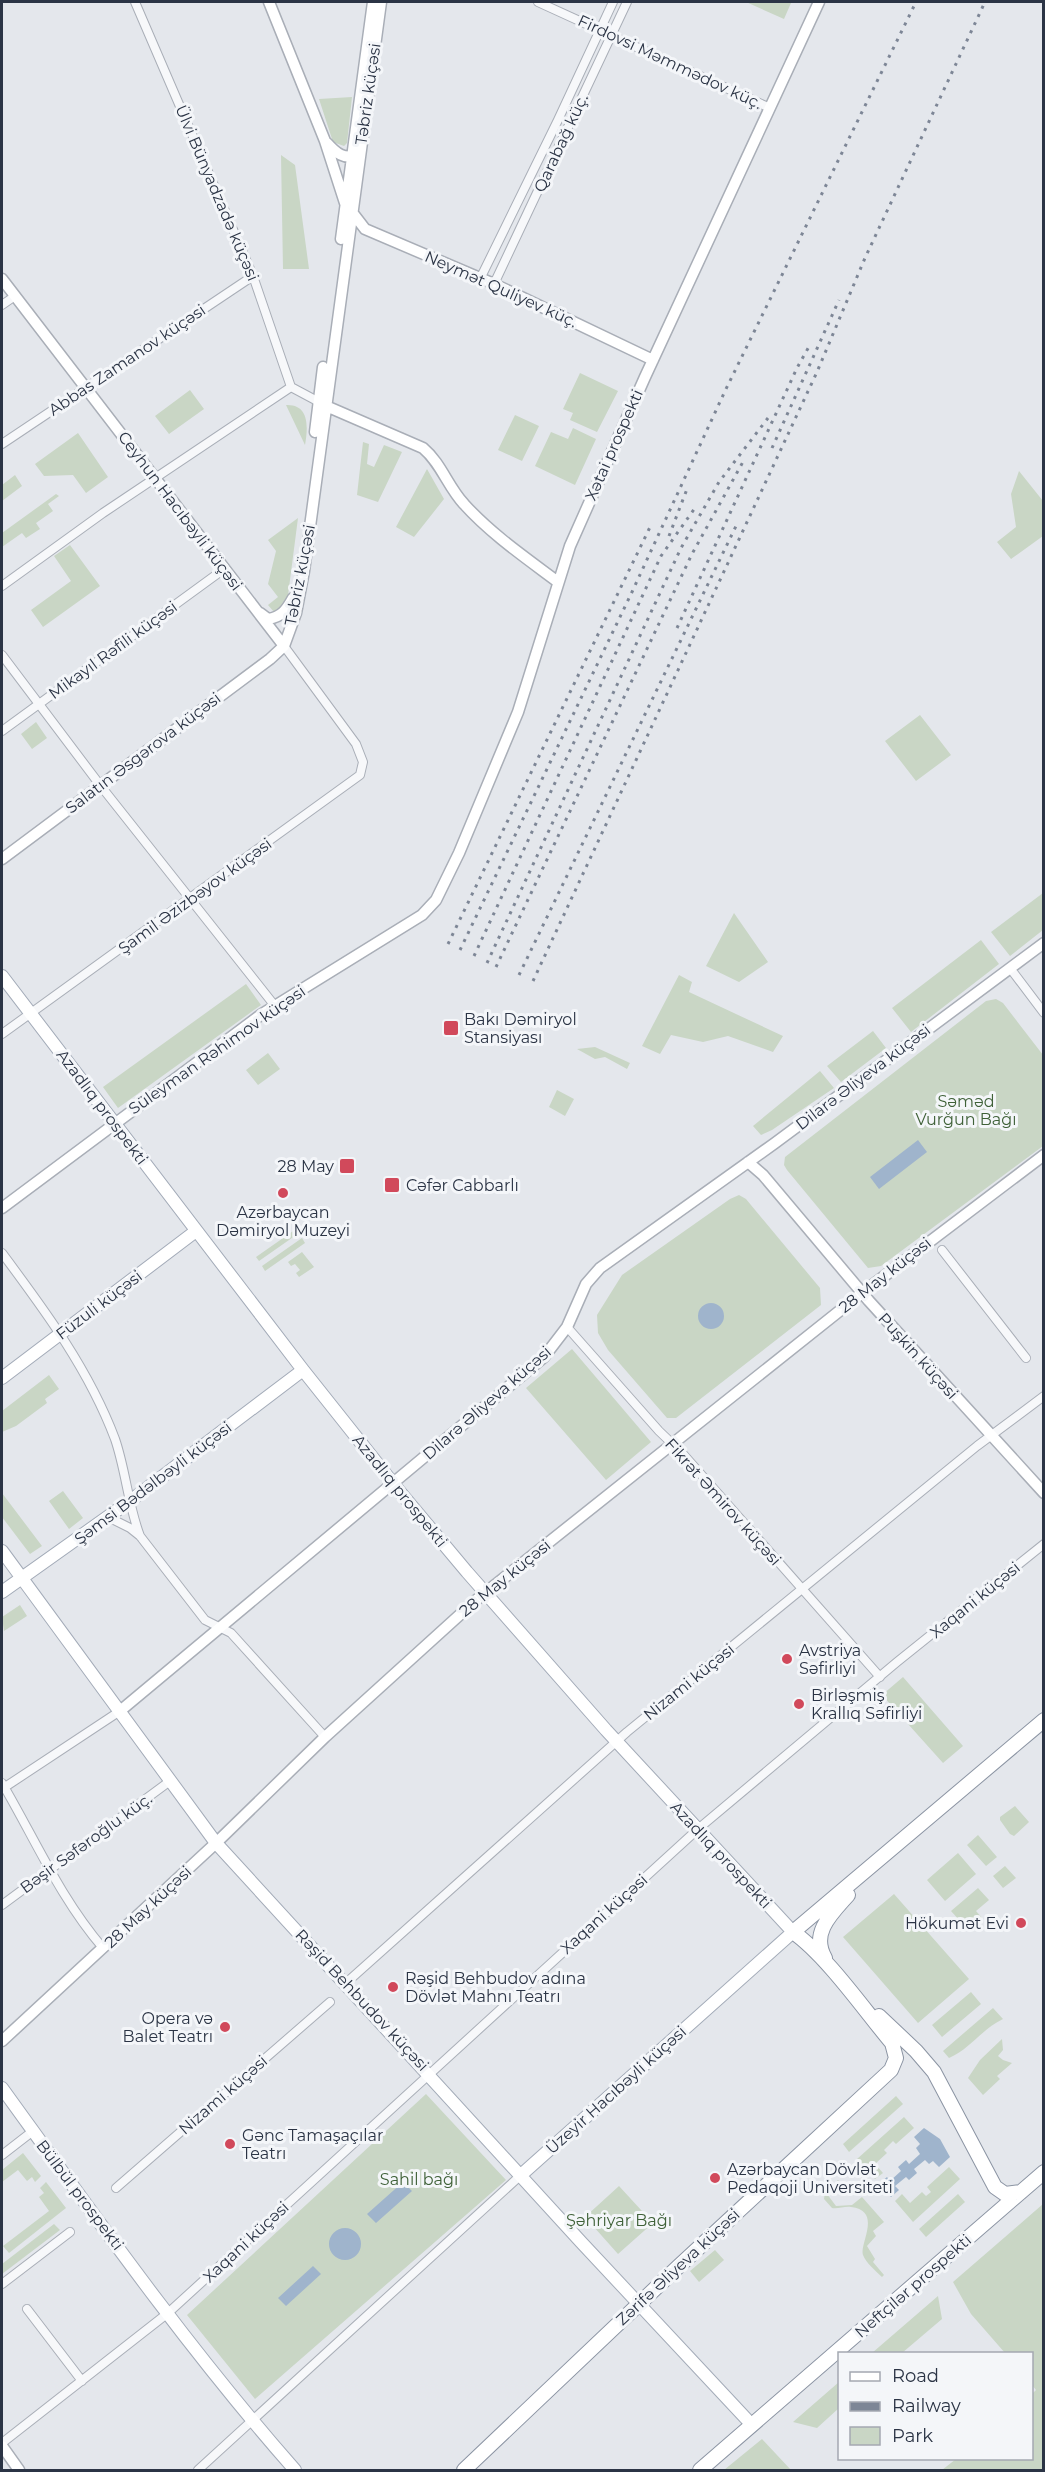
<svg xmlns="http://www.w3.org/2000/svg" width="1045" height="2472" viewBox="0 0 1045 2472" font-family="Montserrat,sans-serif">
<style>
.green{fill:#c9d6c5}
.water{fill:#9fb4cc}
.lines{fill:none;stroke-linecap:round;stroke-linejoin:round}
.street-casing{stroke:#a9aeb7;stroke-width:10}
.secondary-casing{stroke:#a9aeb7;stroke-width:13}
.primary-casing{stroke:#a3abb8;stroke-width:14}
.highway-casing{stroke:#8b94a3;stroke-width:16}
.street{stroke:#f7f8fa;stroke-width:8}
.secondary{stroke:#fff;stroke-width:10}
.primary{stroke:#fff;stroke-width:12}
.highway{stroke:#fff;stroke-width:14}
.rail{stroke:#7d8696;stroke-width:3;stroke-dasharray:3 6;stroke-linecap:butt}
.poi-dot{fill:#d1495b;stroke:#f4f6f9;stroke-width:2}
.labels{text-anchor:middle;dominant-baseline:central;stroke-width:6;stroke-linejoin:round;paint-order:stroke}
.street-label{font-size:16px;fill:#2b3445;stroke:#f4f6f9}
.poi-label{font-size:16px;fill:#2b3445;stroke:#f4f6f9;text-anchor:start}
.park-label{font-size:16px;fill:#3f6138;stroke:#f4f6f9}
</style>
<rect width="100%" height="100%" fill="#e4e7ec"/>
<!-- green -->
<path class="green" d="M746,2h42l3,1 -7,16z
M352,97l-5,46 -3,3 -11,-4 -14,-43z
M281,155l14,10 14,104h-26z
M580,373l38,18 -21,41 -27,-12 3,-7 -10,-4z
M190,390l14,19 -35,25 -14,-18z
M286,405c24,-1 22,23 19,40z
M515,415l24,11 -17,35 -24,-11z
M573,428l23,11 -21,46 -40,-19 16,-34 17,7z
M78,433l30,44 -22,16 -13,-18 -29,1 -9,-12z
M363,442l6,2 -2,20 7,3 10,-22 18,7 -24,50 -21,-7z
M427,469l17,30 -30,38 -18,-10z
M1019,471l24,30v35l-32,23 -14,-17 19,-15 -5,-33z
M15,475l7,11 -20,15v-16z
M56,494l3,2 -11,8 5,7 -17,12 4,6 -14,9 -4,-5 -20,14v-14z
M298,518l-11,85 -6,6 -7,3 -6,-7 10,-8 -10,-13 8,-33 -8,-11z
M70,545l30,41 -57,41 -12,-17 40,-29 -17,-25z
M920,715l31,40 -35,26 -31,-40z
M36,722l11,16 -15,11 -11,-15z
M1043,893v37l-33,26 -19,-24z
M734,913l34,49 -29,20 -33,-16z
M981,940l18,24 -88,68 -19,-24z
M679,975l13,7 -3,10 94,44 -10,16 -45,-16 -25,6 -32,-7 -11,19 -18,-8z
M246,984l15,21 -143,103 -15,-21z
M996,999l7,4 40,52v91l-162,120 -13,2 -81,-98 -3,-5 1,-8 201,-156z
M873,1031l13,17 -45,34 -14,-16z
M595,1047l35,16 -3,6 -22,-12 -10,2 -18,-10z
M268,1053l12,16 -22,16 -12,-15z
M820,1071l14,17 -62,42 -11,5 -8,-9z
M557,1090l17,9 -9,17 -16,-9z
M739,1195l7,4 74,89 1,17 -145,113h-9l-59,-68 -10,-17 -1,-18 25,-40 108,-76z
M296,1229l3,4 -40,28 -3,-4z
M302,1238l3,5 -40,28 -3,-5z
M302,1252l12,15 -15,10 -3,-4 4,-3 -5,-6 -4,2 -3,-4z
M572,1349l79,93 -45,38 -80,-92z
M49,1375l10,14 -14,10 2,4 -31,23 -14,6v-21z
M63,1491l20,27 -14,11 -20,-28z
M2,1493l40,53 -12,8 -28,-37z
M20,1605l7,11 -23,15 -2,-14z
M903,1677l60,69 -20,17 -61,-68z
M1015,1806l14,16 -15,14 -4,-2 -10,-14v-3z
M978,1835l19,22 -11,9 -19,-21z
M958,1853l18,21 -31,27 -18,-21z
M1005,1866l11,12 -13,10 -10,-12z
M978,1888l11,12 -13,11 7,8 -14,12 -18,-20z
M894,1894l75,85 -51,44 -75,-86z
M971,1992l10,12 -39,33 -10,-12z
M993,2008l10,11c-21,10 -33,30 -54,39l-6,-7z
M1002,2039l1,11 -5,6 5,4 9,3 -15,13 3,3 -17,16 -15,-17 12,-18z
M426,2094l80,86 -251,219 -68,-84z
M896,2096l7,8 -54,48 -6,-8z
M904,2117l10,11 -18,16 -3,-3 -9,9 3,3 -12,11 8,9 -8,6 -18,-20z
M23,2153l18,23 -6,6 -3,-5 -5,4 -9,-11 -16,12v-12z
M949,2167l11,12 -47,43 -18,-21 7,-7 8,9 12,-11 4,4 5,-4 -4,-5z
M838,2180l2,2 -13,12 9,12 16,-1 10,-8 22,25 -11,9 3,5 -9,10 8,13 -2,3 11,13 -2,2c-6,-6 -16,-14 -19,-22 -4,-11 20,-44 -12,-48 -6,-1 -13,2 -19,1l-8,-9 1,-7z
M46,2182l20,26 -57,45 -6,-7 46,-35 -10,-14 5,-4 -4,-5z
M619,2186l34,37 -35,31 -33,-37z
M958,2194l7,8 -39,35 -7,-8z
M1043,2204v266h-101l14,-11 76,-1v-64l4,-4 -4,-5v-31l-27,-1 -34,-39 -18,-32z
M54,2224l6,6 -58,44v-10z
M715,2250l9,10 -25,22 -9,-11z
M938,2296l4,23 -40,34h-30z
M839,2382v26l-22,20 -24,-6z
M762,2439l29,31h-67z"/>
<!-- water -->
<path class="water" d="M918,1140l9,12 -48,37 -9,-12z
M698 1316a13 13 0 1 1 26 0a13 13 0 1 1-26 0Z
M924,2128l16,11 10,18 -11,10 -6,-6 -4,3 -4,-4 -11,9 3,4 -8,7 -3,-3 -11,9 4,4 -8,7 -12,-13 8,-7 3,4 11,-10 -3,-4 8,-7 3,4 11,-10 -4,-6 4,-4 -6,-7z
M403,2182l9,9 -36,32 -9,-9z
M329 2244a16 16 0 1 1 32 0a16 16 0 1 1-32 0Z
M313,2266l8,8 -35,32 -8,-8z"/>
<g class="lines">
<defs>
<path id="street" d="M135,2l118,274 38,111
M538,2l232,106
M480,279l78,-159 55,-118
M494,284l133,-282
M2,305l13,-9
M291,387l30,16
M2,444l251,-168
M2,586l101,-73 188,-126
M2,655l98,130 175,221
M2,731l222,-162
M1010,968l34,45
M2,1034l358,-259 3,-13 -7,-18 -72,-98
M942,1250l84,108
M2,1253c44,59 87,117 113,186 11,32 13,66 25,97
M567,1327l92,104 24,23 197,223
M108,1517l22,11 10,8 65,84 26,13 94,104
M2,1783c33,56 58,115 101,165
M2,1789l118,-78
M2,1905l168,-124
M346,1983l281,-251 350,-286 67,-50
M2,2155l31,-24
M116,2188l214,-186
M2,2284l68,-52
M27,2309l55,72
M2,2443l166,-130 530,-484 199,-167 147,-118
M198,2470l323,-295"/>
<path id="secondary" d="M269,2l56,139 20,62 20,26 129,55 159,76
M327,143c9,10 17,17 30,12
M341,239l32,-237
M2,279l282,367
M326,406l97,42c18,15 25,39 41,56 27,30 62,54 94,78
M315,432l8,-65
M260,613l8,6c14,-2 19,-10 25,-21
M2,859l268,-200 14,-13 12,-33 8,-42 77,-569
M748,1162l15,13 106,126 175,192
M2,1208l260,-194 160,-99 14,-15 23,-47 59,-141 52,-166 75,-169 174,-375
M120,1711l424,-354 23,-30 19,-43 14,-16 175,-125 269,-200
M2,2041l214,-198 109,-106 150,-136 387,-308 182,-138
M2,2446l17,24"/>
<path id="primary" d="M2,976l301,394 97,122 67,80 139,158 187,202 -272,243
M2,1378l194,-147
M2,1551l214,292 365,399 171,183
M2,1592l128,-91 173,-131
M2,2088c94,130 187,262 293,382"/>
<path id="highway" d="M825,1958c-15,-25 7,-45 23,-63
M879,2016l37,35 18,21 61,115 10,7 16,-2
M464,2470l215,-204 212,-196 5,-12 -4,-15c-27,-32 -65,-87 -99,-111l251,-212
M700,2470l344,-298"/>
</defs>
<!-- street casing -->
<use href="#street" class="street-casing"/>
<!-- secondary casing -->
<use href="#secondary" class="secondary-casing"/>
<!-- primary casing -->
<use href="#primary" class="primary-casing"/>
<!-- highway casing -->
<use href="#highway" class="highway-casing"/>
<!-- street -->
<use href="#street" class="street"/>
<!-- secondary -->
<use href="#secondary" class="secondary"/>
<!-- primary -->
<use href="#primary" class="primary"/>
<!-- highway -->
<use href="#highway" class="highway"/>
<!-- rail -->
<path class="rail" d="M772,448l67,-148
M669,536l18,-47
M677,628l120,-260 14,-25
M448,944l204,-421
M460,950l172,-358 93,-201 191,-389
M474,956l187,-400 34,-48
M487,963l194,-415 38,-66 49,-64
M496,967l196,-413 52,-94
M519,975l218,-451
M533,981l284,-609 48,-114 120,-256"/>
</g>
<!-- markers -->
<g class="poi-dot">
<rect x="443" y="1020" width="16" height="16" rx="3"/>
<rect x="339" y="1158" width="16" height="16" rx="3"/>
<rect x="384" y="1177" width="16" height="16" rx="3"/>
<circle cx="283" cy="1193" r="6"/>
<circle cx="787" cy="1659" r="6"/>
<circle cx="799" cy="1704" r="6"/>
<circle cx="1021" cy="1923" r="6"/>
<circle cx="393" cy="1987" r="6"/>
<circle cx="225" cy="2027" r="6"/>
<circle cx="230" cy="2144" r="6"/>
<circle cx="715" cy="2178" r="6"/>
</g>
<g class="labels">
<!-- street labels -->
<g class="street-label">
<text transform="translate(670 62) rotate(25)">Firdovsi Məmmədov küç.</text>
<text transform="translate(368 94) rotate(-82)">Təbriz küçəsi</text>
<text transform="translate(561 143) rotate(-65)">Qarabağ küç.</text>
<text transform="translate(217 193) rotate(67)">Ülvi Bünyadzadə küçəsi</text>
<text transform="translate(501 289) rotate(24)">Neymət Quliyev küç.</text>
<text transform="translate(127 360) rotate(-34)">Abbas Zamanov küçəsi</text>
<text transform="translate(614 445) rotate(-66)">Xətai prospekti</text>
<text transform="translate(180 511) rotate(53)">Ceyhun Hacıbəyli küçəsi</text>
<text transform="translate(300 575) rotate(-79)">Təbriz küçəsi</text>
<text transform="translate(113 650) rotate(-36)">Mikayıl Rəfili küçəsi</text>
<text transform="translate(143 753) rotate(-37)">Salatın Əsgərova küçəsi</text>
<text transform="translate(195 896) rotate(-36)">Şamil Əzizbəyov küçəsi</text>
<text transform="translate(217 1050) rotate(-35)">Süleyman Rəhimov küçəsi</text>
<text transform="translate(863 1077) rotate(-37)">Dilarə Əliyeva küçəsi</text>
<text transform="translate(102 1107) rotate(53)">Azadlıq prospekti</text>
<text transform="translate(885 1275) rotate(-38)">28 May küçəsi</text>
<text transform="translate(99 1305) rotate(-37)">Füzuli küçəsi</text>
<text transform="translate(918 1356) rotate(48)">Puşkin küçəsi</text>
<text transform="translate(487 1403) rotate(-41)">Dilarə Əliyeva küçəsi</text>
<text transform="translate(153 1483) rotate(-37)">Şəmsi Bədəlbəyli küçəsi</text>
<text transform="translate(400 1491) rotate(51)">Azadlıq prospekti</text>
<text transform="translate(723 1502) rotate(48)">Fikrət Əmirov küçəsi</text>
<text transform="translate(505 1578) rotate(-39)">28 May küçəsi</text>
<text transform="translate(975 1600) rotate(-39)">Xaqani küçəsi</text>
<text transform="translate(689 1682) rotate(-39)">Nizami küçəsi</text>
<text transform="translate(86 1843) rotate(-36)">Bəşir Səfəroğlu küç.</text>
<text transform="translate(721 1855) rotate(47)">Azadlıq prospekti</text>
<text transform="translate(148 1907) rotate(-43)">28 May küçəsi</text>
<text transform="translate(604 1914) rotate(-42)">Xaqani küçəsi</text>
<text transform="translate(362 2000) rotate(47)">Rəşid Behbudov küçəsi</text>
<text transform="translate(616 2090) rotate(-42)">Üzeyir Hacıbəyli küçəsi</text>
<text transform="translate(223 2095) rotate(-41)">Nizami küçəsi</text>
<text transform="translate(80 2195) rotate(53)">Bülbül prospekti</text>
<text transform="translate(246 2242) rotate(-43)">Xaqani küçəsi</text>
<text transform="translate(678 2267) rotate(-43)">Zərifə Əliyeva küçəsi</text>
<text transform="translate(913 2286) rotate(-41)">Neftçilər prospekti</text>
</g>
<!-- poi labels -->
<g class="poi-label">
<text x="464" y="1019">Bakı Dəmiryol<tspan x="464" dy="18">Stansiyası</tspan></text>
<text x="334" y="1166" text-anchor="end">28 May</text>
<text x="406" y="1185">Cəfər Cabbarlı</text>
<text x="283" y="1212" text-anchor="middle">Azərbaycan<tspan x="283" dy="18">Dəmiryol Muzeyi</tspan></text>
<text x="799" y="1650">Avstriya<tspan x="799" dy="18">Səfirliyi</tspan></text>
<text x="811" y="1695">Birləşmiş<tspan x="811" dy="18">Krallıq Səfirliyi</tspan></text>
<text x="1009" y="1923" text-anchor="end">Hökumət Evi</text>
<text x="405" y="1978">Rəşid Behbudov adına<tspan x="405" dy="18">Dövlət Mahnı Teatrı</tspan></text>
<text x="213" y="2018" text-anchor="end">Opera və<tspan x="213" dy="18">Balet Teatrı</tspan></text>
<text x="242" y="2135">Gənc Tamaşaçılar<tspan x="242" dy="18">Teatrı</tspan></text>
<text x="727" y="2169">Azərbaycan Dövlət<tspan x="727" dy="18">Pedaqoji Universiteti</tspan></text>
</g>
<!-- park labels -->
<g class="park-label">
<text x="966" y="1101">Səməd<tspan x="966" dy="18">Vurğun Bağı</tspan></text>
<text x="419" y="2179">Sahil bağı</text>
<text x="619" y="2220">Şəhriyar Bağı</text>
</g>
</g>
<!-- border -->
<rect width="1045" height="2472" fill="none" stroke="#2b3445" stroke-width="6"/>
<!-- legend -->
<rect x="838" y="2352" width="195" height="108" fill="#f4f6f9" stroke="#a4a8b1" stroke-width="1.5"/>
<rect x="850" y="2372" width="30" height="9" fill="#ffffff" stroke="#a4a8b1" stroke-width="1.5"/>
<text x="892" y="2382" font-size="18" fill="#2b3445">Road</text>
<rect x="850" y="2402" width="30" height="9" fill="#7d8696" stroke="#a4a8b1" stroke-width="1.5"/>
<text x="892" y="2412" font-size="18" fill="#2b3445">Railway</text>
<rect x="850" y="2427" width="30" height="18" fill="#c9d6c5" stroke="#a4a8b1" stroke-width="1.5"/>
<text x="892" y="2442" font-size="18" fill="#2b3445">Park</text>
</svg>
